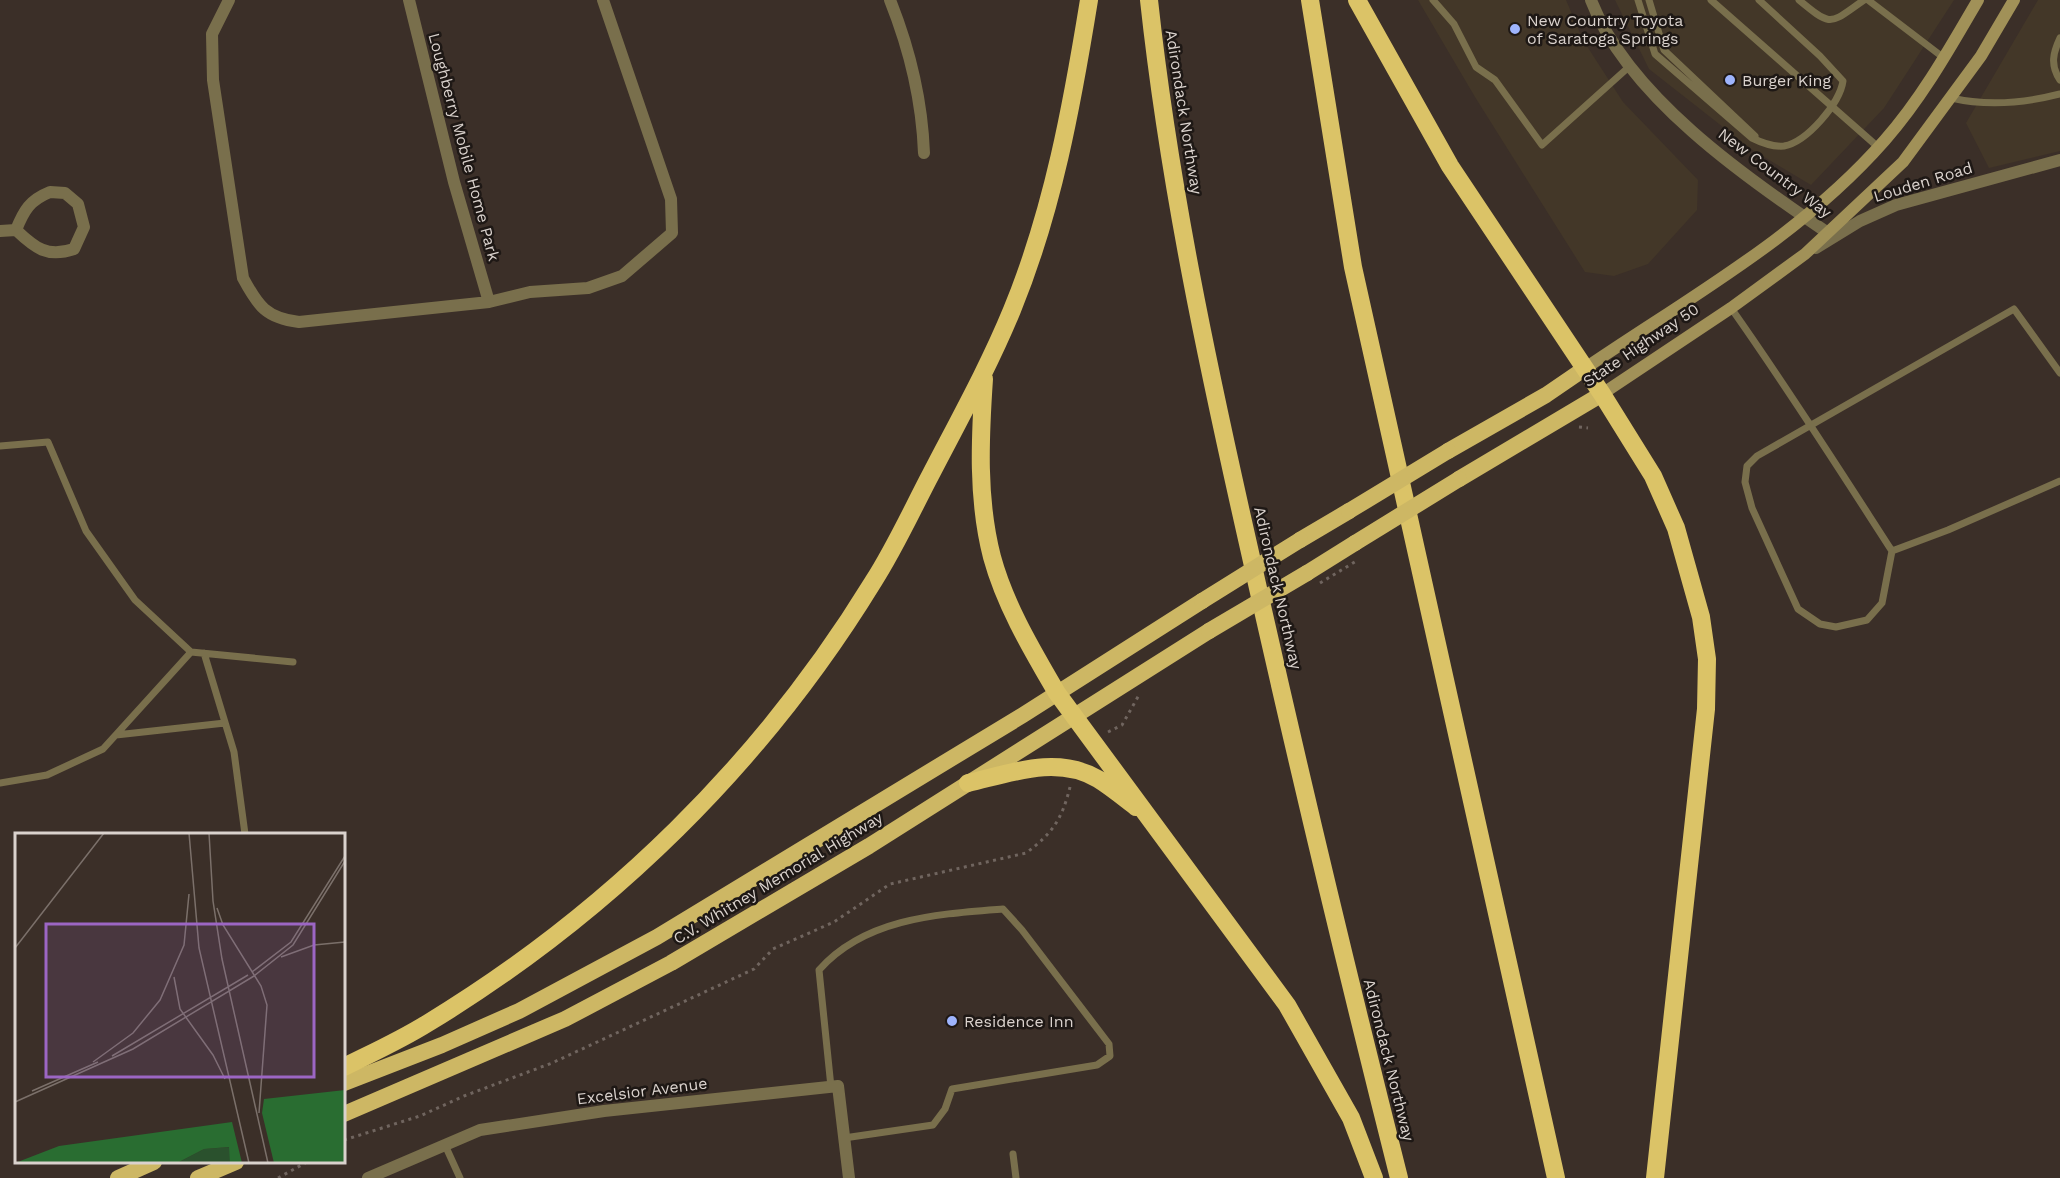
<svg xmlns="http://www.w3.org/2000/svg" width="2060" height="1178" viewBox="0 0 2060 1178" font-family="'Work Sans',sans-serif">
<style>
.commercial{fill:#433728}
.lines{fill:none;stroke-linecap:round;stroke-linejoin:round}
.path{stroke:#70655f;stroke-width:3;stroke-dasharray:3 4.5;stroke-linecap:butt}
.service{stroke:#796f4c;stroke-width:7}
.minor{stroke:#796f4c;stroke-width:12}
.tertiary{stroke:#796f4c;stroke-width:12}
.secondary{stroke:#a19158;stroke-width:12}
.trunk{stroke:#cdb764;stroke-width:16}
.motorway{stroke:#dbc367;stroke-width:18}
.path-bridge{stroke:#70655f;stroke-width:3;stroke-dasharray:3 4.5;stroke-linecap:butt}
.trunk-bridge{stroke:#cdb764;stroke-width:16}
.poi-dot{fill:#9eb4fd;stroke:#1e1815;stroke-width:2}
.labels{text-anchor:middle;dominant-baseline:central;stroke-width:5;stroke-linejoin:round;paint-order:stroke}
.poi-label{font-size:16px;fill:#dad2cd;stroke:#1e1815;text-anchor:start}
.street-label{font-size:16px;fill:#dad2cd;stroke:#1e1815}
.inset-road{fill:none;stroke:#7b706a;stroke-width:1.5}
.view{fill:#9c66c4;fill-opacity:0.15;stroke:#9c66c4;stroke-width:3}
.inset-edge{fill:none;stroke:#dad2cd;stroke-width:3}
</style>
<rect width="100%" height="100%" fill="#3b2f28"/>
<!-- commercial -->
<path class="commercial" d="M1418,0h148l17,40 40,62 75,78 -1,30 -49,54 -34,12 -29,-4 -110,-175z
M1615,0h339l-70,108 -73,77 -60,-36 -102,-80z
M2038,0h22v151l-71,17 -23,-45z"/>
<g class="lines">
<!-- path -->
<path class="path" d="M1579,427l9,1
M1108,732l14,-7 17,-30
M344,1140l76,-24 44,-20 88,-33 202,-94 19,-20 61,-27 56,-38 136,-31c27,-20 36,-34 44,-66
M278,1178l29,-16"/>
<!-- service -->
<path class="service" d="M1433,0l21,24 22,43 19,13 47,65 89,-80
M1638,0l17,54 97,84c10,5 21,9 32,8 23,-4 56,-43 59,-65l-23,-25 -61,-56
M1649,0l15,50 91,86
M1711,0l167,147
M1799,0c34,28 30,24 65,0
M1868,0l76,58
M2060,38c-7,15 -10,27 0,42
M1951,98c35,8 74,5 109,-4
M1731,308c56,79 108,161 161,243l-10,52 -15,17 -31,7 -16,-3 -22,-15 -46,-101 -7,-26 2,-16 10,-10 257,-147 46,64
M0,446l48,-4 38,89 49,69 56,52 102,10
M1892,551l56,-21 112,-49
M204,653l30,99 11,82
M116,735l109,-12
M0,783l47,-8 56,-26 88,-97
M831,1087l-12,-117c46,-52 119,-56 184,-61l19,21 87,114 1,12 -13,9 -145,24 -7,20 -12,16 -89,13
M445,1145l15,33
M1013,1154l3,24"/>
<!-- minor -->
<path class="minor" d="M229,0l-17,34 1,46 30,198c15,28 23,40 56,44l190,-20 41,-10 58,-4 34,-12 50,-43 -1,-34 -68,-199
M409,0l45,182 35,120
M890,0c20,50 32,100 34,153
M1591,0c36,95 155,178 237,233
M50,192l15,1 13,11 6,23 -10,22c-27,9 -39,-1 -58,-19 8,-20 14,-30 34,-38z
M0,231l16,-1
M368,1178l112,-48 124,-19 234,-25 11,92"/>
<!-- tertiary -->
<path class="tertiary" d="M1816,248l44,-27 36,-16 164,-45"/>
<!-- secondary -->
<path class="secondary" d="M1584,369c104,-71 216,-132 301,-229 37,-42 65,-92 93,-140
M1602,394l129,-86 74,-54 98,-92 78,-106 33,-56"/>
<!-- trunk -->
<path class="trunk" d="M1448,451l98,-56 38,-26
M1459,479l143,-85
M1300,540l49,-29
M1307,573l48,-30
M344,1083l98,-38 77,-34 138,-74 366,-222 179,-114
M344,1114l221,-95 106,-56 198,-117 340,-215
M118,1178l36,-16
M198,1178l38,-16"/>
<!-- motorway -->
<path class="motorway" d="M1149,0c20,185 59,367 100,548 47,211 97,420 150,630
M1310,0l43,267 203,911
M1357,0l93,166 152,228 51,82 23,52 25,89 6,42 -1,50 -51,469
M984,379c-4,59 -7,120 8,178 13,48 40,93 65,136l230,312 64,113 23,60
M968,783c43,-10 89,-28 130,-4 13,8 25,18 38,28
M344,1067c28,-14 57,-27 84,-44 181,-110 334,-260 445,-441 22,-34 39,-72 58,-108 28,-54 58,-108 81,-164 41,-100 60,-205 77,-310"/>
<!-- path-bridge -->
<path class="path-bridge" d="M1320,583l38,-23"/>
<!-- trunk-bridge -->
<path class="trunk-bridge" d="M1349,511l99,-60
M1355,543l104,-64
M1202,601l98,-61
M1209,631l98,-58"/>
</g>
<!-- markers -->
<g class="poi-dot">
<circle cx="1515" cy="29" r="6"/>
<circle cx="1730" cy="80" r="6"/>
<circle cx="952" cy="1021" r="6"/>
</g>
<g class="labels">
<!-- poi labels -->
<g class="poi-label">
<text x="1527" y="20">New Country Toyota<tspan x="1527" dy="18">of Saratoga Springs</tspan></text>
<text x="1742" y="80">Burger King</text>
<text x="964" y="1021">Residence Inn</text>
</g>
<!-- street labels -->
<g class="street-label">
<text transform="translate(1184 112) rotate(81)">Adirondack Northway</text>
<text transform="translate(464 147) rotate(75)">Loughberry Mobile Home Park</text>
<text transform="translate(1775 173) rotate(37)">New Country Way</text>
<text transform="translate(1923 182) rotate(-17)">Louden Road</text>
<text transform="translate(1641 345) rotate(-34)">State Highway 50</text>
<text transform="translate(1278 588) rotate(77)">Adirondack Northway</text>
<text transform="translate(778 878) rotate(-31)">C.V. Whitney Memorial Highway</text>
<text transform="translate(1389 1060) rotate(76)">Adirondack Northway</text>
<text transform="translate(642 1091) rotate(-7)">Excelsior Avenue</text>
</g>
</g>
<!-- overview -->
<g transform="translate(15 833)">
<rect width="330" height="330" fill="#3b2f28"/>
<path d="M215,314v16h-53l27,-14z" fill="#2a512d"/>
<path d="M330,257v73h-71l-12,-50 2,-14zM217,289l10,41h-12l-1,-16 -25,2 -27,14h-162l44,-17z" fill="#296d31"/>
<path class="inset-road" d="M174,0l10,115 50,215M194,0l4,68 9,58 46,204M202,75l6,17 38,61 6,19 -8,108M0,115l89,-115M266,124l33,-12 31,-3M237,139l39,-30 54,-86M239,143l39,-31 52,-84M159,144l6,32 33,46 12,24M97,223l136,-81M78,229l40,-29 27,-33 24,-55 5,-51M17,258l66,-29M0,269l118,-53 121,-73"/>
<path class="view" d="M31,91h268v153h-268z"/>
<rect width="330" height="330" class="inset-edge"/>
</g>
</svg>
